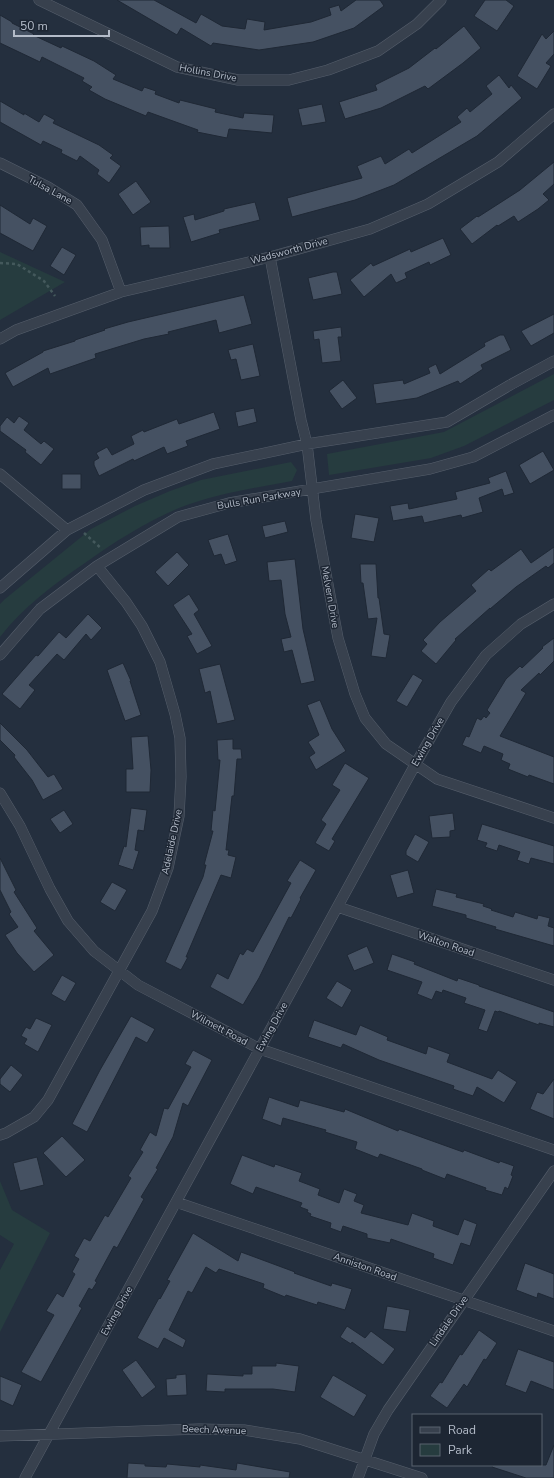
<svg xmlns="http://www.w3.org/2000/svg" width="554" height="1478" viewBox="0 0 554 1478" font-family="'Nunito Sans',sans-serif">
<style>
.green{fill:#263c3f}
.building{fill:#455162;stroke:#1f2835}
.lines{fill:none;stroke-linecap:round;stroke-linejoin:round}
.minor-casing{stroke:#565f6c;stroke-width:11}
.path{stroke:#44595c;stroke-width:2.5;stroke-dasharray:3 3;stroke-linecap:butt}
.minor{stroke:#38414e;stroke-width:10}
.labels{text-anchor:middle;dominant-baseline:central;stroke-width:3;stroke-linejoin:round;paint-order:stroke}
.street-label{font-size:10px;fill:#b4bcc9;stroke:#1d2633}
</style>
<rect width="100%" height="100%" fill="#242f3e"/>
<!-- green -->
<path class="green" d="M0,252l65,30 -65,38z
M554,374v26l-90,46 -33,12 -102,17 -2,-21 117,-22z
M291,462l6,8 -5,11c-38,7 -77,13 -113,27 -33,14 -65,34 -94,55 -31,21 -62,44 -85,74v-33l5,-5 86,-70 44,-23 35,-15 31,-11z
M0,1181l12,29 38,23 -50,99v-62l14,-26 -14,-9z"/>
<!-- building -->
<path class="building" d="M117,0h37l42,23 5,-9 21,12 23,3 2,-10 18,3 -1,8 47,-8 20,-7 -2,-7 10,-3 2,6 15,-11h24l4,6 -30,22 -41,14 -54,8 -46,-7 -2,3 -30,-18 -4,7z
M485,0h21l8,6 -17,25 -23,-15z
M0,15l12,7v1l22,11 -1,1 28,13 1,-2 32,15 22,14 -3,4 29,12 2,-4 12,4 -1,3 24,9 1,-3 36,9 -1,3 28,6 1,-5 30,2 -2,18 -43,-4 -2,9 -30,-6 1,-2 -50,-18 -2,4 -41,-17 -16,-9 3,-3 -10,-6 2,-3 -42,-21 -2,5 -40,-19z
M464,26l17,22 -18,15 -35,26 -3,-3 -44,22 -36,11 -6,-17 38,-12 -2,-5 34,-17 26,-20 1,1z
M554,31v23l-8,9 5,3 -14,23 -20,-13 25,-42 4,5z
M499,75l10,13 2,-3 11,13 -45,38 -83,49 -39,15 -63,17 -5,-19 75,-20 -5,-12 24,-10 4,8 24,-15 3,4 49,-31 -4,-5 10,-9 3,4 22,-18 -6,-8z
M0,101l24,14v-2l15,9 5,-8 11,6 -2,3 46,22 14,10 -3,3 11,8 -12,17 -12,-9 2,-4 -19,-14 -3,5 -16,-8 1,-3 -19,-9 -2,4 -41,-23z
M322,104l4,18 -24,4 -4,-17z
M554,162v22l-11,10 6,6 -11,9 -20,13 -4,-6 -16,10 -1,-1 -25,19 -12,-15 17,-13 1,1 42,-27z
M136,181l15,21 -18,13 -15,-21z
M255,202l5,18 -41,10 1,3 -29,9 -8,-25 11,-3 1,6 29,-9v-2z
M0,205l30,19 3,-6 14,8 -14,25 -33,-18z
M169,226l1,22h-21v-3l-8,1 -1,-19z
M443,238l8,17 -21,10 -1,-3 -24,11 2,5 -11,5 -5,-9 -27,23 -14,-17 21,-17 2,3 37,-17 1,3z
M62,247l14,8 -12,20 -14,-9z
M333,272h4l5,22 -29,6 -5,-22z
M244,295l8,29 -33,9 -3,-13 -48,12 1,2 -25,5 -49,15 1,4 -46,16 -2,-6 -35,19 -8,-14 38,-21v-1l32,-10v-1l30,-10 -1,-1 24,-7z
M554,314v19l-23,13 -10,-15z
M341,327l1,10h-4l3,24 -19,2 -3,-24 -5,1 -1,-9z
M500,335h4l7,15 -30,15 2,4 -23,15 -2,-3 -41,17 -41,6 -3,-20 30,-4 1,4 26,-11 -2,-5 8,-4 4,10 45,-28 -1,-3z
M253,344l7,32 -19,4 -5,-21 -5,1 -3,-10z
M343,380l14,18 -15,11 -13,-18z
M254,408l3,14 -19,5 -3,-15z
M214,412l6,17 -34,12 2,5 -21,8 -3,-7 -30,14 -1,-2 -34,17 -5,-11v-4l5,-3 -3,-5 11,-6 5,8 22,-11 -3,-8 12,-6 1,2 33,-13 2,5z
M19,416l10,7 -5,7 17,14 3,-3 10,8 -13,16 -16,-13 1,-2 -26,-19v-5l7,-9 7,6z
M543,451l11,19 -24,14 -11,-19z
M506,471l8,22 -10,3 -2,-7 -23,9 4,14 -21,6 -1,-3 -37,8 -2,-7 -29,5 -3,-15 18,-3 1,6 48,-10 -2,-7 35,-9 -2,-5z
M62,474h19v15h-19z
M355,514l24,4 -5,24 -23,-4z
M285,521l3,11 -23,6 -3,-12z
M228,534l9,27 -12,4 -4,-11 -7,2 -6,-16z
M554,547v16l-6,5 -2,-2 -30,21 -26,22v-1l-35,31 1,1 -20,24 -15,-13 6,-7 -4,-4 17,-18 36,-31 -5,-6 18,-16 2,2 30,-22 10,14z
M177,552l12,13 -21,21 -13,-14z
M295,559l8,70 12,52 -14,3 -9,-34 -8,2 -3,-13 10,-2 -6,-23 -4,-34 -12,1 -2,-19z
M360,564h16l2,34h1l5,36 6,1 -4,23 -15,-2 6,-38 -9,1 -5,-36h-2z
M189,594l10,16 -5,4 18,32 -15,8 -10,-18 5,-2 -19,-29z
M88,614l14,14 -11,12 -5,-6 -22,26 -7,-6 -28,31 6,5 -15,19 -18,-15 34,-39 2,1 21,-24 7,6z
M554,638v23l-14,14 -1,-2 -18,17 5,3 -26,43 54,21v27l-25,-9 -1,2 -20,-8 2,-5 -9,-4 2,-6 -19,-8 -3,7 -19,-8 4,-9 3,1 8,-19 4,2 3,-4 2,2 4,-5 -3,-3 19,-31 14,-13 2,2 21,-20 -1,-1z
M123,663l8,18h-1l11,34 -16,6 -18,-51z
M220,664l15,56 -18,4 -7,-33 -5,2 -6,-24z
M413,674l10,6 -16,27 -11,-6z
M320,700l12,29 14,22 -30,19 -7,-13 6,-4 -7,-11 11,-7 -12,-30z
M0,723l27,27 21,27 6,-3 9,15 -20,11 -11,-20 -18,-23 1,-2 -15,-15z
M148,736l3,34 -1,22h-24v-23h7l-2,-32z
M233,739v10h8l1,10h-5l-3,37h-2l-6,54h3l-1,5 8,2 -5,21 -10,-3 -35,82h2l-7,13 -16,-8 38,-85 3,-12h-2l9,-34h-2l2,-21 2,1 5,-51h-2l-1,-20z
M345,763l24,15 -37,61 3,2 -6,10 -14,-8 11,-19 -5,-4 19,-30 -8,-5z
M131,808l16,2 -3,21 -6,-1 -3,20 4,1 -6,19 -15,-5 6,-19 2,1z
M64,810l9,14 -13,9 -10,-14z
M453,813l2,17 -5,1v6l-18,1 -3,-22z
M482,824l72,22v18l-23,-6 -2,6 -12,-4 3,-8 -21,-7 -2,6 -12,-4 2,-4 -10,-3z
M415,834l14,8 -11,20 -12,-7v-4z
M0,858l16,32 -2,2 23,36 -3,3 20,24 -20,17 -17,-19 -12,-18 13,-8 -9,-13 2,-2 -11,-22z
M300,860l16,10 -16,28 1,1 -10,19 -2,-1 -30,61 -16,27 -33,-18 7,-14 11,6 12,-26 3,2 4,-6 6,3 38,-69 -4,-2z
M408,870l6,23 -17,5 -7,-23z
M112,882l15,8 -12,21 -15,-9z
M436,889l21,5 -1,3 28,7 -1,2 9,3 -1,1 22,7 2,-5 22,7 1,-4 12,3 -2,8 6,2v18l-59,-17 1,-2 -30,-9v-3l-34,-9z
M367,946l7,17 -20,8 -7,-16z
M392,954l23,8 -1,2 43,17 1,-3 21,7v1l75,26v15l-15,-4v2l-40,-14 -1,1 -3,-1 -8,21 -9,-3 7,-19 -21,-7 2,-5 -23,-8 -1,3 -6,-2 -4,9 -15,-6 5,-12 -35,-12z
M62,975l14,8 -11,19 -14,-8z
M337,981l15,9 -10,18 -16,-10z
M131,1016l24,13 -8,14 -11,-6 -49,95 -15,-8 28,-54z
M36,1018l16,7 -14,27 -14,-8 3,-5 -6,-3 5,-9 4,2z
M314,1020l42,15 4,-10 28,12 -1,3 39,14 2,-8 22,8 -3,8 45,17 6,-9 19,12 -13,21 -27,-16 -4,9 -20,-7 1,-3 -75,-26 -36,-16 -2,4 -33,-11z
M193,1050l19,10 -24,46 -5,-3 -10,34 -17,31 2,1 -17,28 3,2 -27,49 -3,-2 -19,35 2,1 -5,8 -3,-2 -10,18 3,2 -41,74 -20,-10 33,-57 -8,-4 11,-18 6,4 12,-23 -3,-2 7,-13 -5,-3 10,-18 6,3 15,-26 3,2 23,-39 -3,-2 15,-24 -3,-2 10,-18 6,4 8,-28 4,1 23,-42 -6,-3z
M11,1065l12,10 -13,17 -10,-8v-5z
M554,1079v40l-24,-10 7,-17 6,2z
M269,1097l29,10 2,-7 44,12 1,-3 53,22 1,-2 64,23 1,-2 35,13 1,-2 14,5 -3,9 2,1 -5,13 -3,-2 -3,8 -17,-5 1,-2 -39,-14 -2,5 -23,-9v-1l-42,-15 -2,4 -23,-9 2,-7 -32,-10 1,-2 -43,-12 -2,8 -19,-7z
M62,1136l23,24 -19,17 -23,-24z
M242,1155l32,12 1,-3 27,9 -3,8 21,8 -2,6 21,8 5,-14 13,5 -3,7 10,4 -3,8 47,12 4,-12 22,8 -1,5 25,9 6,-16 13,5 -7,22 -9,-3 -8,22 -20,-7 1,-4 -43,-15 -1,4 -23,-5v-4l-24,-8 -2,6 -11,-4 1,-5 -21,-7 1,-2 -4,-2 1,-2 -8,-3 2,-4 -46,-16 -3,7 -23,-10z
M37,1157l7,28 -24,6 -7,-28z
M193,1233l45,28 3,-9 54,20 -1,1 37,13 1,-3 20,6 -7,21 -27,-8 -1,3 -31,-10 -1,2 -22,-9 1,-4 -45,-15 -3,4 -10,-6 -14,26 -4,-2 -19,39 17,10 -3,8 -19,-10 -6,11 -21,-11 22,-40 1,1 10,-18 -3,-1z
M525,1263l29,11v25l-16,-6 -1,5 -21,-8z
M387,1306l23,4 -4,22 -23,-3z
M347,1326l18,12 6,-7 24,18 -12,16 -31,-23 -1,2 -11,-7z
M479,1330l18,13 -11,17 -2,-1 -17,28 -3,-3 -17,24 -17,-12 10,-14 2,1 18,-29 2,1z
M518,1349l36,13v28l-23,-9 -5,12 -21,-8z
M136,1360l20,27 -14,11 -20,-28z
M276,1363l23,3 -4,26 -22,-3h-48v3l-19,-1 1,-17 36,2v-2h9v-8h24z
M186,1374l1,21 -20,1 -1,-17 10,-1v-3z
M333,1375l34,20 -13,22 -34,-20z
M0,1376l22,9 -9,21 -13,-6z
M554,1445v33h-28l-34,-11 1,-2h53z
M128,1463l17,1v2l21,1 1,-3 33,3v-2l36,5 1,-7 53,9 -1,6h-162z"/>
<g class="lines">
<defs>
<path id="minor" d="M39,0l138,67 61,13h51l39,-10 50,-19 39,-27 24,-24
M0,163l48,24 29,18 25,35 19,52
M270,257l31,163 6,24 9,76 22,118 17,56 10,24 21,26 51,35 117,39
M0,339l16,-9 105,-38 149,-35 100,-28 58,-25 70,-42 56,-48
M0,474l67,56
M0,588l67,-58 77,-40 69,-26 94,-20 140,-22 63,-37 44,-24
M0,655l40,-46 57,-43 81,-49 51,-14 201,-34 43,-12 81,-42
M0,793l20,33 30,63 18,32 26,30 44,34 122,64 294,101
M338,907l216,73
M0,1135l6,-2 28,-16 14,-17 104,-189 16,-43 11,-52 2,-39 -1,-39 -5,-24 -15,-52 -18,-36 -16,-24 -29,-36
M176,1202l378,129
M0,1436l199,-7 45,1 56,9 122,39
M25,1478l390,-713 36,-63 35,-47 35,-31 33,-20
M358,1478l16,-44 14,-24 166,-239"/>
</defs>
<!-- minor casing -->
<use href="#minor" class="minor-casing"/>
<!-- path -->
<path class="path" d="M0,263l17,1 27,17 11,15
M84,533l18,16"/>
<!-- minor -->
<use href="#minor" class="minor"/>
</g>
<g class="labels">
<!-- street labels -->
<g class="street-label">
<text transform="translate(208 73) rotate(11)">Hollins Drive</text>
<text transform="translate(50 190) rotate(29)">Tulsa Lane</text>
<text transform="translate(289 251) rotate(-15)">Wadsworth Drive</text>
<text transform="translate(259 499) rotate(-10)">Bulls Run Parkway</text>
<text transform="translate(330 597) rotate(80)">Melvern Drive</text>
<text transform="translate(428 742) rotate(-60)">Ewing Drive</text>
<text transform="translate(172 842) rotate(-78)">Adelaide Drive</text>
<text transform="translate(446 944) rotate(19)">Walton Road</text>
<text transform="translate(272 1027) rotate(-61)">Ewing Drive</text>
<text transform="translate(219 1028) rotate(28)">Wilmett Road</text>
<text transform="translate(365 1267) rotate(19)">Anniston Road</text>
<text transform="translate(117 1311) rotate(-61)">Ewing Drive</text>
<text transform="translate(449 1321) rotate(-55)">Lindale Drive</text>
<text transform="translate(214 1430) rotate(2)">Beech Avenue</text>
</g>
</g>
<!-- legend -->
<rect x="412" y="1414" width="130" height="52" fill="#1d2633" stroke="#59626f"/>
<rect x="420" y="1427" width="20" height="6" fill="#38414e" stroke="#59626f"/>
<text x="448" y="1434" font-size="12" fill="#b4bcc9">Road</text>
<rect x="420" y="1444" width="20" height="12" fill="#263c3f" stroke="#59626f"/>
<text x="448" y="1454" font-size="12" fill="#b4bcc9">Park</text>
<!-- scale -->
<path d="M14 30v6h95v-6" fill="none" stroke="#b4bcc9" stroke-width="2"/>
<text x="20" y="30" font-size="12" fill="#b4bcc9" stroke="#1d2633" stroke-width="3" paint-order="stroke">50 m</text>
</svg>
